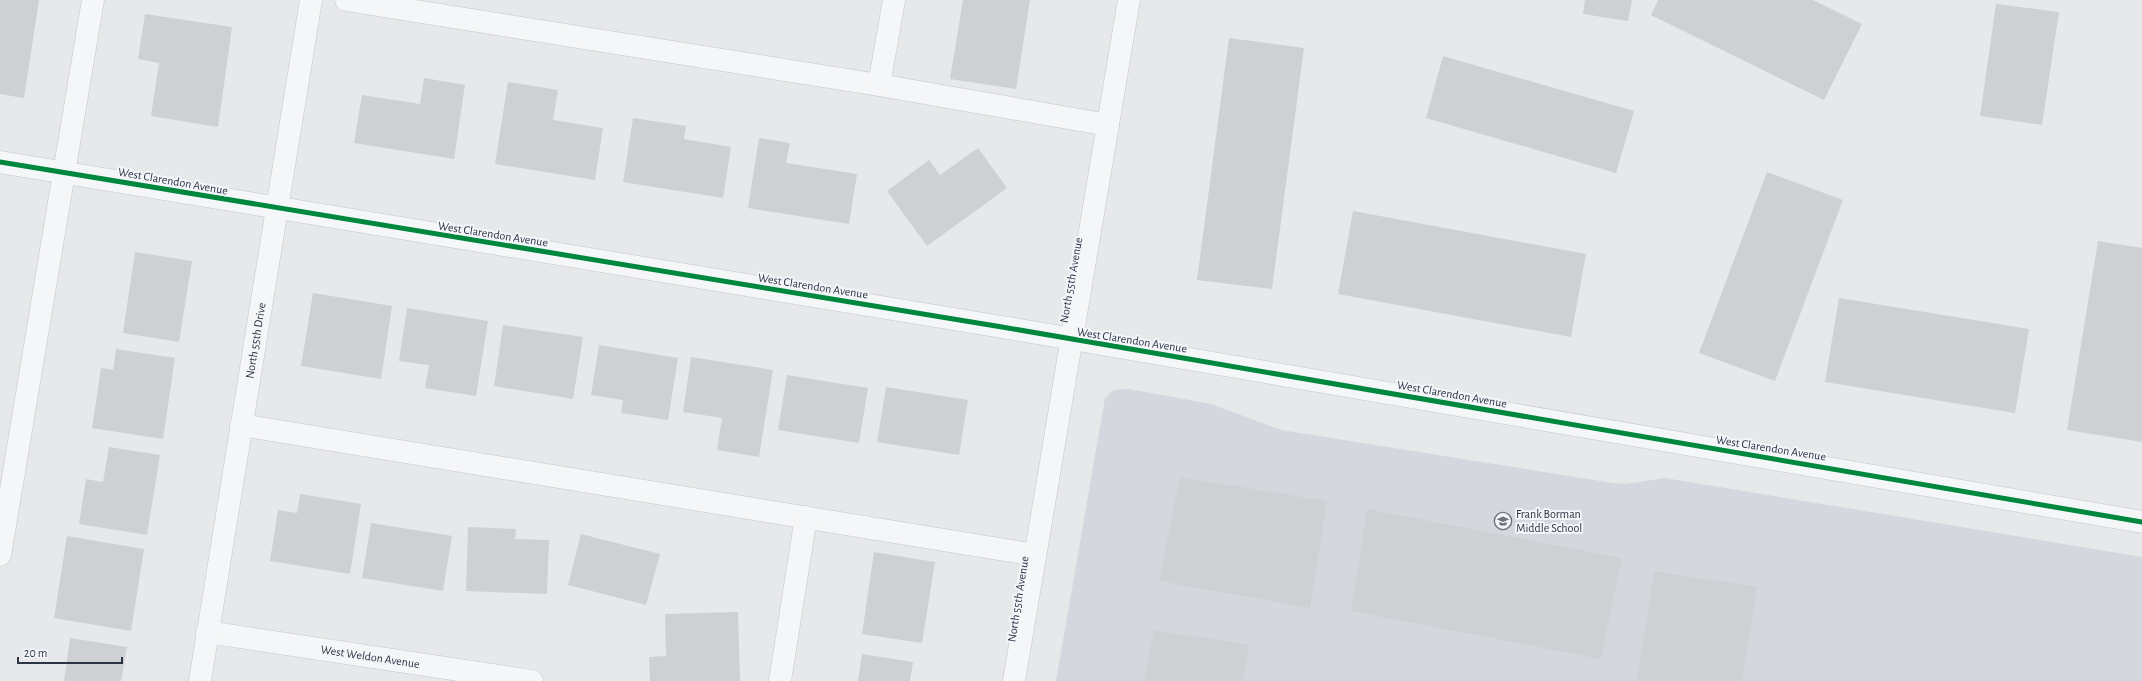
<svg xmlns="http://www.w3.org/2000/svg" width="2142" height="681" viewBox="0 0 2142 681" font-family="'Alegreya Sans',sans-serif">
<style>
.built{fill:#d4d7dd}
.building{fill:#ced0d3}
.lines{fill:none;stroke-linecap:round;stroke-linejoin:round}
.minor-casing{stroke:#c4c6c8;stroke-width:23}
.minor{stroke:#f5f6f7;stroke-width:22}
.cycleway-casing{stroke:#f4f6f9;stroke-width:8}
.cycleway{stroke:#00873e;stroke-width:5}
.labels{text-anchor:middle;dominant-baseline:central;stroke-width:4;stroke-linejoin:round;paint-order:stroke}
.street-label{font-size:12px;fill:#2b3445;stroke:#f4f6f9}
.poi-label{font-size:12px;fill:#2b3445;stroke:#f4f6f9;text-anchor:start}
</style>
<rect width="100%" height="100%" fill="#e6e8ea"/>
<!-- built -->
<path class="built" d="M1129,389l82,15 70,26 332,53 13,1 39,-6 477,79v124h-1086l49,-283 9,-8z"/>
<!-- building -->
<path class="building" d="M0,0h39l-15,98 -24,-4z
M963,0h67l-14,89 -66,-10z
M1585,0h47l-4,21 -45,-7z
M1658,0h155l49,24 -38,76 -173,-85z
M1996,4l63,8 -17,113 -62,-9z
M145,14l87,13 -14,100 -67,-11 8,-53 -21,-4z
M1229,38l75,10 -32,241 -75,-9z
M1443,56l191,55 -18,62 -190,-55z
M424,78l41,7 -11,74 -100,-16 8,-48 58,9z
M508,82l50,8 -5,30 50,8 -8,52 -100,-16z
M633,118l53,8 -2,13 47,8 -8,51 -100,-16z
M759,138l31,5 -4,20 71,11 -8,50 -101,-16z
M978,148l29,40 -80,58 -40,-55 42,-31 11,15z
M1767,172l76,28 -68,181 -76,-28z
M1353,211l233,43 -15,83 -233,-43z
M2098,241l44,7v194l-75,-12z
M135,252l57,9 -13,81 -56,-9z
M313,293l79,13 -11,73 -80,-13z
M1839,298l190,31 -14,84 -190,-31z
M407,308l81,13 -12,75 -51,-8 4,-23 -30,-4z
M503,325l80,12 -10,62 -79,-13z
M599,345l79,13 -10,62 -47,-7 2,-13 -32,-5z
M116,349l59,9 -12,81 -71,-11 9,-60 12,2z
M691,357l82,13 -14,87 -42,-7 5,-32 -39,-6z
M787,375l81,13 -9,55 -81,-13z
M886,387l82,13 -9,55 -82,-13z
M109,447l51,8 -13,80 -68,-11 7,-45 17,3z
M1180,477l147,24 -17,107 -151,-27z
M300,494l61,10 -11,70 -80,-13 8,-51 19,3z
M1367,509l255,49 -21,101 -250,-48z
M371,523l81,13 -9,55 -81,-13z
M468,527l48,2 -1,10 34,1 -2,54 -81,-3z
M581,534l79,20 -14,51 -78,-20z
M67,536l77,13 -13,82 -77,-13z
M874,552l61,10 -13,81 -60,-9z
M1654,571l103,16 -15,94h-105z
M738,612l2,69h-90l-1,-24 17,-1 -1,-42z
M1154,630l95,15 -6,36h-99z
M70,638l57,9 -6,34h-57z
M862,654l51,8 -3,19h-52z"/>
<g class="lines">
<defs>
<g id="minor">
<path d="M346,0l533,85 229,40"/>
<path d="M879,85l15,-85"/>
<path d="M0,162l1002,165 1140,195"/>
<path d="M241,425l794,130"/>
<path d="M0,555l93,-555"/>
<path id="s1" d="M207,632l325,49"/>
<path id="s2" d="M200,681l111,-681"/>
<path d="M780,681l26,-164"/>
<path d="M1014,681l115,-681"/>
</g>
</defs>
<!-- minor casing -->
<use href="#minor" class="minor-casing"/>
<!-- minor -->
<use href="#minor" class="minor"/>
<defs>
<path id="cycleway" d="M0,162l1002,165 1140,195"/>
</defs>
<!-- cycleway casing -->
<use href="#cycleway" class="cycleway-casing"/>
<!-- cycleway -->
<use href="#cycleway" class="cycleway"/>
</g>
<!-- icons -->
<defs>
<symbol id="school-ring" viewBox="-11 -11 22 22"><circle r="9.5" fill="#f4f6f9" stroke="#6c737f" stroke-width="1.5"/><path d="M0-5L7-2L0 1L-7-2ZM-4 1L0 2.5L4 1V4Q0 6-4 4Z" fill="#6c737f"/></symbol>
</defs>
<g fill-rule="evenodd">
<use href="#school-ring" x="1493" y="511" width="20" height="20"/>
</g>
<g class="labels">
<!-- street labels -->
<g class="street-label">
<text transform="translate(173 181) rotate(10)">West Clarendon Avenue</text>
<text transform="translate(493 234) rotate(9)">West Clarendon Avenue</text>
<text transform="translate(1071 280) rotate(-80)">North 55th Avenue</text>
<text transform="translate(813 286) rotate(9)">West Clarendon Avenue</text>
<text stroke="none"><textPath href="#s2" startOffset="345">North 55th Drive</textPath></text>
<text transform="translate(1132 340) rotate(9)">West Clarendon Avenue</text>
<text transform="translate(1452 394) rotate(10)">West Clarendon Avenue</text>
<text transform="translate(1771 448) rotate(9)">West Clarendon Avenue</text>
<text transform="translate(1018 599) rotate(-81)">North 55th Avenue</text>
<text stroke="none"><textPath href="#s1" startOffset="165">West Weldon Avenue</textPath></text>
</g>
<!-- poi labels -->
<g class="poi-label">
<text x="1516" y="514">Frank Borman<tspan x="1516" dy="14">Middle School</tspan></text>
</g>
</g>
<!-- scale -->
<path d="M18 657v6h104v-6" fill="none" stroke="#2b3445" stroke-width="2"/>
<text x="24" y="657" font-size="12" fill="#2b3445" stroke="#f4f6f9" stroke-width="3" paint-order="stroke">20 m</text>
</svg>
